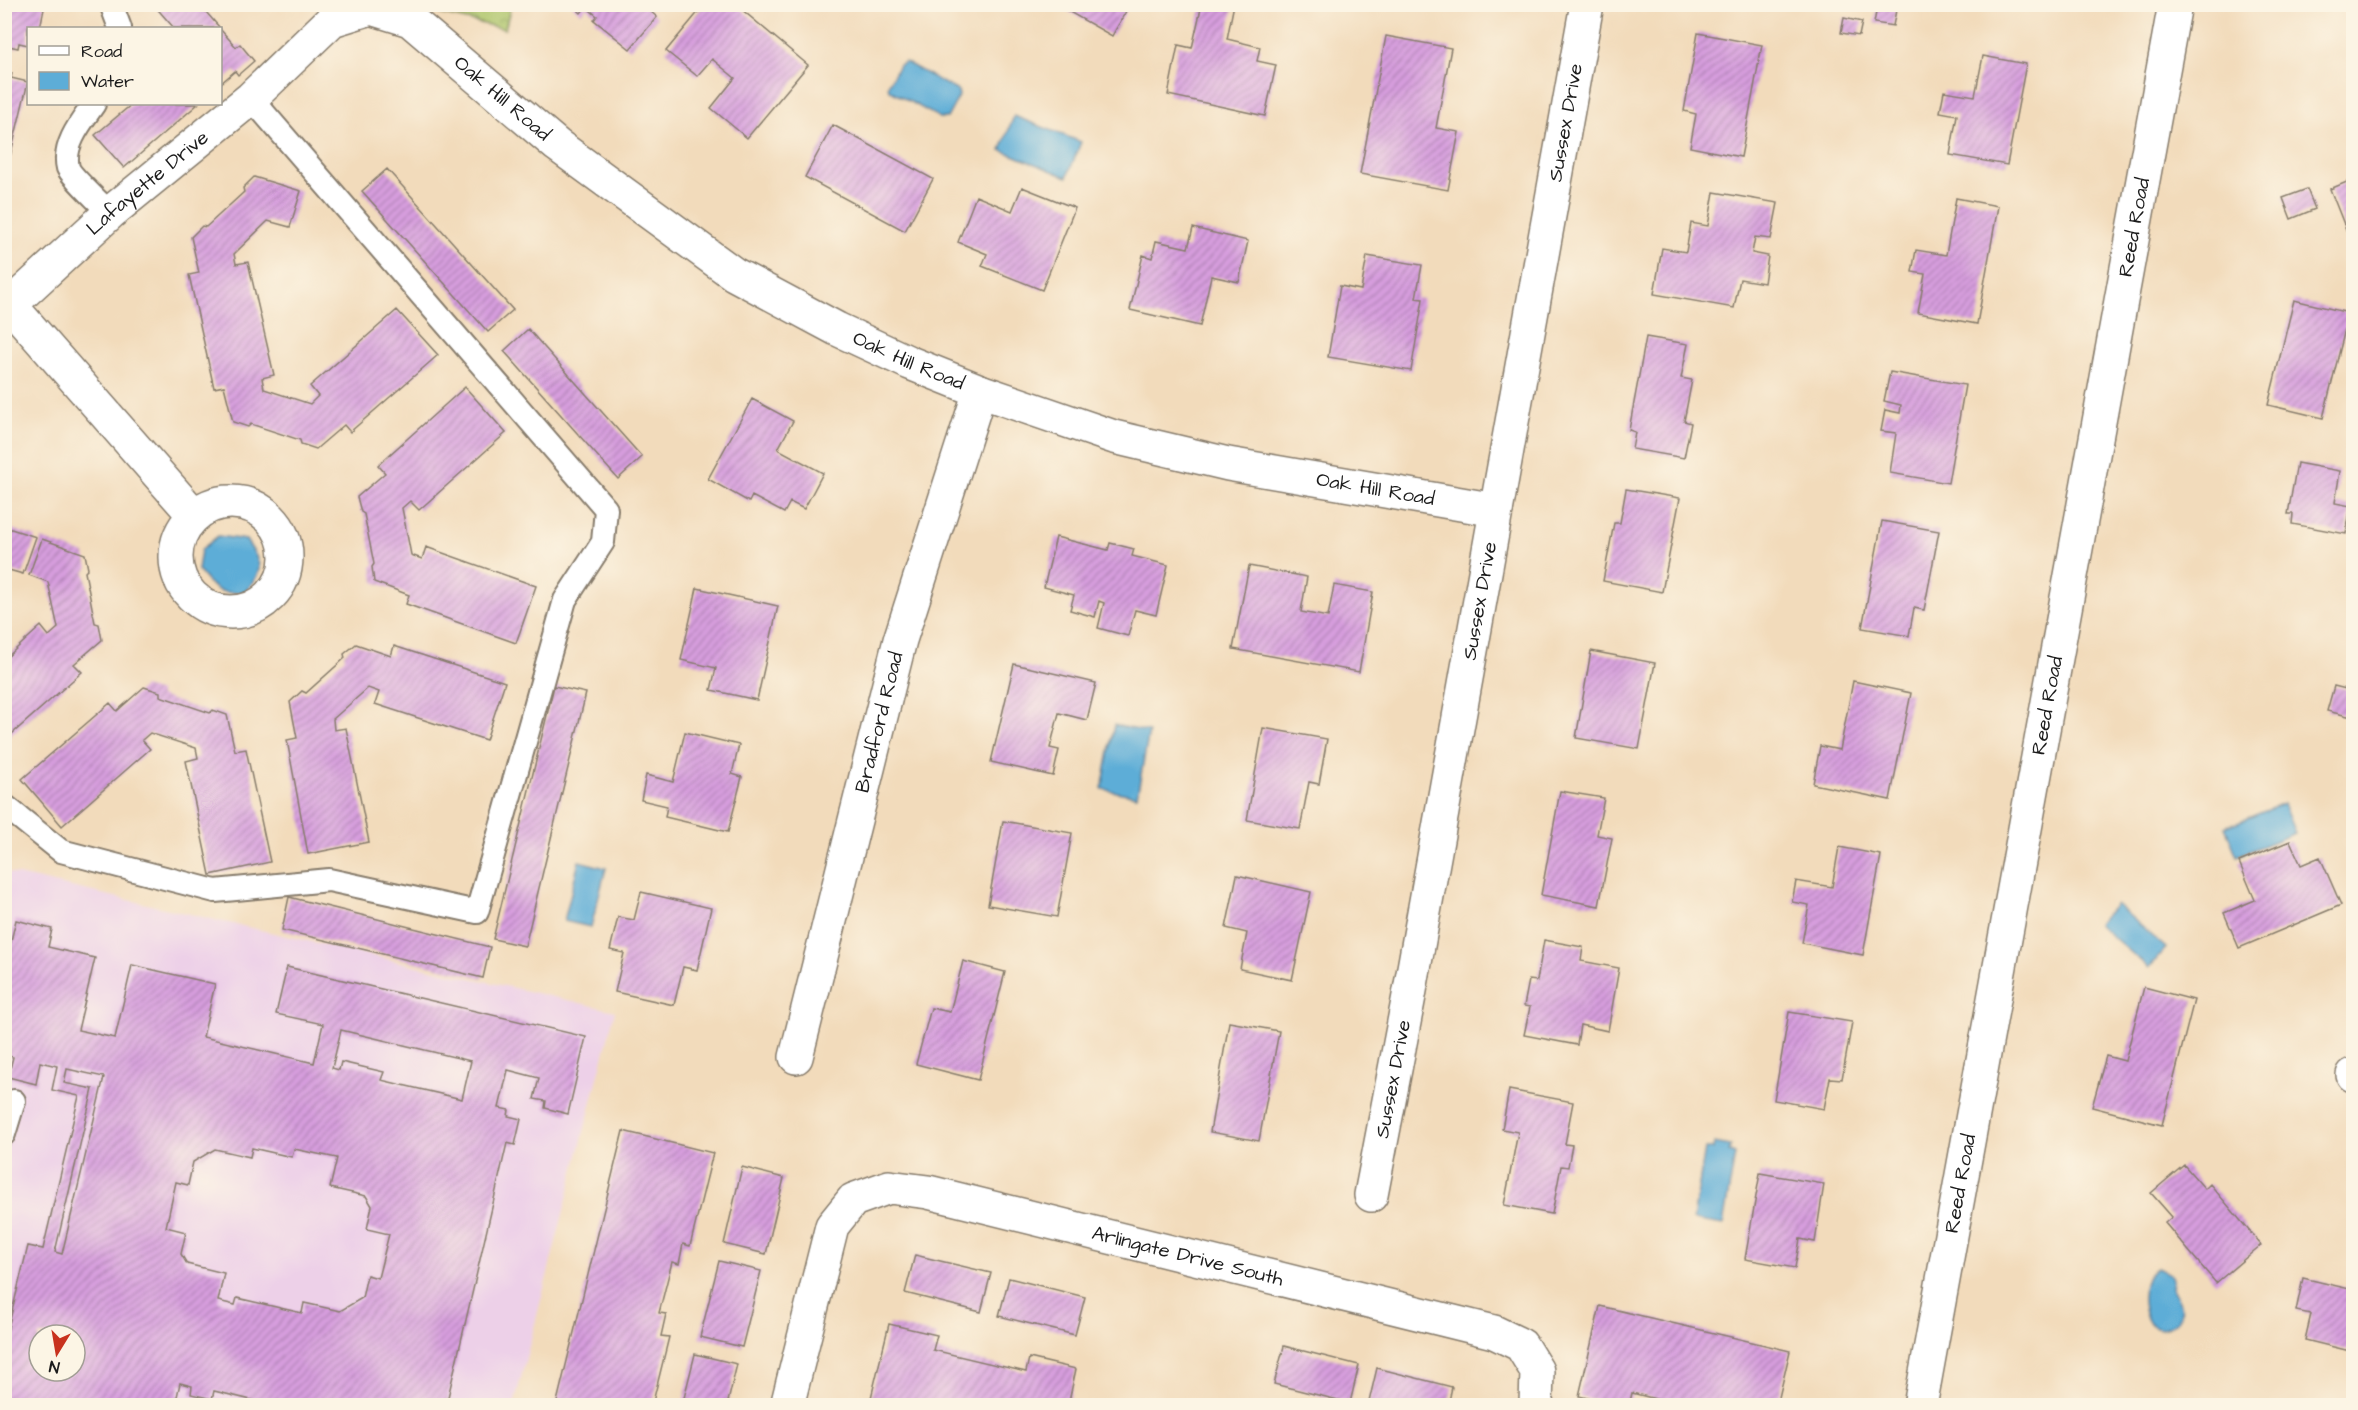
<svg xmlns="http://www.w3.org/2000/svg" width="2358" height="1410" viewBox="0 0 2358 1410" font-family="'Architects Daughter',sans-serif">
<style>
.built{fill:#edd0e8;fill-rule:evenodd}
.park{fill:url(#park-crowns);stroke:#657043;stroke-width:1.5}
.water{fill:#5dadd7;stroke:#3c647a;stroke-width:1.5}
.building{fill:url(#building-hatch);fill-rule:evenodd}
.lines{fill:none;stroke-linecap:round;stroke-linejoin:round}
.lane-casing{stroke:#877c6c;stroke-width:26}
.street-casing{stroke:#877c6c;stroke-width:36}
.secondary-casing{stroke:#877c6c;stroke-width:36}
.lane{stroke:#fff;stroke-width:22}
.street{stroke:#fff;stroke-width:33}
.secondary{stroke:#fff;stroke-width:33}
.labels{text-anchor:middle;dominant-baseline:central;stroke-width:4.5;stroke-linejoin:round;paint-order:stroke}
.street-label{font-size:20px;fill:#1c1c1c;stroke:#fcf5e5}
</style>
<defs>
<pattern id="park-crowns" width="20" height="18" patternUnits="userSpaceOnUse" patternTransform="scale(1.5)"><rect width="20" height="18" fill="#aec56a"/><path d="M2 6a3 3 0 1 1 6 0M12 15a3 3 0 1 1 6 0" fill="none" stroke="#95a95b"/></pattern>
<pattern id="building-hatch" width="6" height="6" patternUnits="userSpaceOnUse" patternTransform="scale(1.5)"><rect width="6" height="6" fill="#d79ede"/><path d="M-1 1l2-2M0 6l6-6M5 7l2-2" fill="none" stroke="#ae80b3"/></pattern>
</defs>
<rect width="100%" height="100%" fill="#fcf5e5"/>
<filter id="ink" filterUnits="userSpaceOnUse"><feTurbulence type="fractalNoise" baseFrequency=".0167" numOctaves="2"/><feDisplacementMap in="SourceGraphic" scale="12" xChannelSelector="R" yChannelSelector="G"/><feConvolveMatrix kernelMatrix="1 2 1 2 8 2 1 2 1" color-interpolation-filters="sRGB"/></filter>
<filter id="wash" filterUnits="userSpaceOnUse"><feTurbulence type="fractalNoise" baseFrequency=".008" numOctaves="4" result="noise"/><feDisplacementMap in="SourceGraphic" scale="24" xChannelSelector="R" yChannelSelector="G"/><feGaussianBlur stdDeviation="1.35" result="paint"/><feColorMatrix in="noise" values="0 0 0 0 0 0 0 0 0 0 0 0 0 0 0 0 0 1.4 0 .05"/><feComposite in="paint" operator="in"/></filter>
<g filter="url(#wash)">
<rect width="100%" height="100%" fill="#f2dbbb"/>
<!-- built -->
<path class="built" d="M5,872l610,139 -101,394 -509,1zM39,1335h36v36h-36z"/>
<!-- park -->
<path class="park" d="M403,5h108l-6,24z"/>
<!-- water -->
<path class="water" d="M905,62l53,29 1,5 -12,22h-7l-51,-28 -1,-5 11,-20z
M1014,116l67,26 -14,35 -66,-27z
M218,536l28,4c16,24 19,30 -1,52 -26,3 -32,-2 -47,-22l3,-20z
M1114,725l35,7 -12,64 -35,-7z
M2283,804l12,29 -58,23 -12,-29z
M579,861l27,7 -15,59 -27,-6z
M2116,904l50,44 -17,20 -51,-44z
M1714,1143l17,3 -2,6 6,2 -12,71 -30,-5 12,-71h8z
M2157,1268l13,6 2,5 -1,9c9,11 13,21 6,33 -40,29 -42,-46 -20,-53z"/>
<g id="blocks">
<!-- building -->
<path class="building" d="M4,4h41l-5,24h-12v17l-9,-2 -1,5 -14,-3z
M153,4h46l21,24h-46z
M571,4h71l15,13 -27,32 -36,-29 3,-4 -11,-9 -5,6z
M705,4h30l73,61 -61,73 -36,-30 24,-30 -23,-19 -15,17 -31,-25z
M1051,4h79l-18,32 -53,-30 -1,3z
M1202,4h32l-7,35 33,8 -3,14 19,4 -11,51 -97,-21 10,-50 14,3z
M1877,7l19,3 -3,16 -19,-3z
M1844,18l18,4 -3,14 -18,-3z
M220,29l16,18 4,-3 14,17 -16,14 -3,-4 -15,13z
M1698,33l64,12 -21,112 -51,-10 6,-33 -12,-3z
M1386,36l65,12 -15,80 23,4 -11,58 -88,-16z
M1983,56l43,8 -19,101 -57,-10 7,-40 -17,-3 4,-21 31,5z
M4,71l8,2 -1,5 17,4 -18,75 -6,-1z
M132,104h66l-74,64 -29,-33z
M833,125l100,54 -28,52 -100,-54z
M387,169l126,141 -25,22 -126,-141z
M254,177l47,14 -11,36 -22,-6 -34,33 2,10 12,-2 26,113 -12,3 2,11 46,15 8,-8 -8,-10 87,-76 41,45 -88,77 -6,-7 -28,24 -15,-5 -1,-4 -49,-16 -3,3 -15,-5 -9,-36 -10,2 -25,-113 10,-2 -8,-36 11,-11 4,1 38,-35 -1,-4z
M2354,179v68h-1l-23,-58z
M1022,187l53,21 -33,82 -60,-24 5,-12 -29,-12 18,-46 36,15z
M2307,189l8,20 -24,10 -8,-21z
M1714,192l64,11 -7,36 -16,-2 -3,16 16,3 -4,27 -24,-4 -6,29 -80,-14 8,-46 24,4 5,-29 17,3z
M1956,198l42,8 -21,118 -59,-11 7,-39 -13,-2 4,-22 30,5z
M1193,228l55,13 -9,41 -28,-6 -11,50 -70,-16 13,-55 9,3 4,-17 32,7z
M1367,256l55,9 -6,33 7,1 -12,72 -83,-14 12,-71 21,4z
M2294,300l55,13 -26,105 -55,-13z
M528,329l114,128 -24,22 -114,-128z
M1646,337l42,7 -7,34 11,2 -8,41 7,2 -7,35 -52,-9 3,-17 -6,-2z
M1890,372l75,13 -17,98 -58,-10 6,-40 -15,-2 4,-21 15,3 1,-8 -17,-4z
M465,387l41,46 -87,77 -9,-9 -8,7 9,47 11,4 4,-12 110,39 -20,57 -110,-39 3,-9 -35,-13 -2,-15 2,-3 -10,-50 -3,-2 -4,-15 28,-24 -7,-8z
M752,399l41,22 -15,28 45,24 -19,36 -14,-7 -6,11 -32,-17 -3,6 -41,-23z
M2297,463l43,8 -5,32 16,3 -5,28 -54,-10 1,-10h-5z
M1626,489l54,9 -18,94 -59,-11 11,-58h6z
M1882,521l57,10 -15,79 -10,-2 -5,28 -47,-8z
M5,527l31,10 -13,37 -18,-5z
M1056,537l52,13 2,-7 24,6 -2,7 36,9 -12,50 -21,-5 -7,26 -30,-8 6,-25 -5,-2 -4,16 -25,-7 4,-15 -30,-8z
M42,539l43,15 3,15 -3,3 10,51 4,1 3,16 -28,24 8,8 -77,68v-81l36,-33 8,10 9,-8 -10,-46 -19,-7z
M1249,566l58,11 -6,35 27,5 6,-32 39,7 -14,80 -126,-23z
M697,588l81,18 -21,94 -46,-10 5,-22 -35,-8z
M356,644l35,12 3,-10 111,36 -19,58 -111,-36 4,-12 -11,-4 -35,31 1,11 12,-2 23,114 -61,12 -21,-114 10,-2 -7,-36 12,-11 4,2 39,-35 -1,-4z
M1591,651l64,12 -16,86 -63,-11z
M1014,664l82,19 -9,37 -28,-7 -9,35 9,2 -6,26 -62,-14z
M1853,681l58,12 -21,107 -77,-16 7,-38 20,4z
M554,686l32,7 -61,253 -32,-7z
M2334,686l20,5 -2,26 -25,-6z
M144,687l16,5v4l50,17 3,-3 14,5 8,36 11,-2 24,113 -60,13 -24,-114 12,-3 -2,-10 -46,-15 -8,7 8,9 -88,77 -40,-47 88,-76 7,8z
M1263,728l64,11 -8,45 -10,-2 -9,47 -53,-9z
M685,732l54,13 -7,29 10,3 -14,55 -63,-15 2,-11 -26,-6 5,-25 27,7z
M1560,791l44,7 -7,37 15,3 -13,68 -58,-11z
M1003,821l69,12 -15,84 -69,-12z
M2290,841l11,24 19,-8 21,48 -102,43 -15,-35 31,-13 -16,-38z
M1839,847l42,8 -18,100 -61,-12 7,-38 -17,-3 4,-21 36,6z
M1237,875l74,17 -19,88 -52,-11 7,-36 -21,-5z
M641,892l70,16 -14,62 -14,-3 -9,38 -59,-13 9,-39 -14,-3 8,-33 16,3z
M289,897l201,50 -7,31 -201,-48z
M16,920l36,9 -4,18 47,11 -17,72 37,8 17,-73 83,19 -12,53 111,26 9,-39 -47,-10 11,-47 299,70 -18,77 -23,-6 1,-7 -12,-2 5,-21 -31,-8 -9,38 10,2 -1,6 13,3 -6,26 -8,-2 -61,263h-170l-62,-15 -2,8 -21,-5 1,-8 -12,-3 -5,23h-171v-62l24,-98 15,3 36,-153 -27,-6 5,-24 -17,-4 -4,22 -28,-7 5,-20 -9,-2v-85zM341,1030l130,31 -9,38 -81,-19 3,-8 -43,-10 -2,8 -7,-2zM67,1069l37,8 -42,177 -7,-2 38,-163 -29,-6zM252,1148l40,9 2,-8 43,9 -7,30 36,8 6,10 -5,23 22,5 -11,44 -11,-3 -5,23 -22,13 -36,-8 -2,10 -65,-15 -2,7 -17,-4 6,-28 -37,-9 -6,-10 5,-22 -20,-5 10,-45 12,3 5,-23 22,-13 35,8zM39,1335h36v36h-36z
M1544,940l39,7 -2,14 38,7 -11,63 -28,-6 -3,20 -53,-10 6,-28 -6,-1 5,-26 8,1z
M963,961l42,11 -27,108 -62,-16 15,-56 19,4z
M2144,987l50,13 -32,125 -70,-18 14,-51 19,5z
M1789,1012l63,10 -10,57 -12,-1 -6,31 -50,-9z
M1229,1022l50,9 -20,110 -49,-9z
M1509,1090l64,12 -8,42 7,1 -4,22 -7,-1 -9,48 -48,-9 14,-73 -16,-3z
M623,1131l90,22 -23,93 -7,-2 -4,20 -7,-2 -13,51 7,1 -5,22 8,1 -17,69h-96z
M2184,1165l21,24 5,-5 51,61 -45,38 -51,-60 7,-6 -21,-24z
M742,1167l42,11 -18,76 -42,-10z
M1760,1173l64,11 -9,58 -15,-3 -5,29 -50,-9z
M915,1255l76,18 -10,39 -76,-19z
M719,1261l42,10 -19,76 -42,-10z
M1009,1278l76,19 -10,38 -76,-19z
M2303,1278l51,12v62l-49,-12 6,-26 -15,-3z
M1600,1306l190,45 -13,55h-94l-51,-13 -3,13h-10l-40,-10z
M889,1324l48,11 -4,15 93,22 3,-14 47,11 -8,37h-199z
M1284,1346l75,19 -9,38 -76,-19z
M695,1354l42,10 -10,42h-45z
M1377,1368l75,19 -4,19h-80z"/>
</g>
</g>
<g filter="url(#ink)">
<use href="#blocks" fill-opacity="0" stroke="#877c6c" stroke-width="1.5"/>
<g class="lines">
<defs>
<path id="lane" d="M111,4l9,24
M94,104c-12,17 -32,41 -26,64 3,8 34,37 42,45
M4,805l57,46 154,40 114,-11 148,32 88,-312 38,-58 3,-33 -355,-411
M4,1134l10,-33"/>
<g id="street">
<path d="M4,298l190,217"/>
<path id="s1" d="M10,305l100,-92 141,-115 81,-78 39,-12 39,12 147,125 177,129 103,55 73,34 70,28 134,46 114,27 268,46"/>
<circle cx="231" cy="557" r="55"/>
<path id="s2" d="M796,1057l104,-417 80,-249"/>
<path d="M2353,1075h1"/>
<path id="s3" d="M1371,1195l38,-199 178,-992"/>
<path id="s4" d="M787,1406l45,-180 21,-26 36,-13 39,5 566,140 27,13 16,26 -1,35"/>
</g>
<g id="secondary">
<path id="s5" d="M1920,1406l255,-1402"/>
</g>
</defs>
<!-- lane casing -->
<use href="#lane" class="lane-casing"/>
<!-- street casing -->
<use href="#street" class="street-casing"/>
<!-- secondary casing -->
<use href="#secondary" class="secondary-casing"/>
<!-- lane -->
<use href="#lane" class="lane"/>
<!-- street -->
<use href="#street" class="street"/>
<!-- secondary -->
<use href="#secondary" class="secondary"/>
</g>
</g>
<g class="labels">
<!-- street labels -->
<g class="street-label">
<text stroke="none"><textPath href="#s1" startOffset="633">Oak Hill Road</textPath></text>
<text stroke="none"><textPath href="#s3" startOffset="1090">Sussex Drive</textPath></text>
<text stroke="none"><textPath href="#s1" startOffset="184">Lafayette Drive</textPath></text>
<text stroke="none"><textPath href="#s5" startOffset="1198">Reed Road</textPath></text>
<text stroke="none"><textPath href="#s1" startOffset="1119">Oak Hill Road</textPath></text>
<text stroke="none"><textPath href="#s1" startOffset="1605">Oak Hill Road</textPath></text>
<text stroke="none"><textPath href="#s3" startOffset="604">Sussex Drive</textPath></text>
<text stroke="none"><textPath href="#s5" startOffset="712">Reed Road</textPath></text>
<text stroke="none"><textPath href="#s2" startOffset="345">Bradford Road</textPath></text>
<text stroke="none"><textPath href="#s3" startOffset="118">Sussex Drive</textPath></text>
<text stroke="none"><textPath href="#s5" startOffset="226">Reed Road</textPath></text>
<text stroke="none"><textPath href="#s4" startOffset="564">Arlingate Drive South</textPath></text>
</g>
</g>
<!-- margin -->
<rect width="2358" height="1410" fill="none" stroke="#fcf5e5" stroke-width="24"/>
<!-- legend -->
<rect x="27" y="27" width="195" height="78" fill="#fcf5e5" stroke="#a29e95" stroke-width="1.5"/>
<rect x="39" y="46" width="30" height="9" fill="#ffffff" stroke="#a29e95" stroke-width="1.5"/>
<text x="81" y="57" font-size="18" fill="#1c1c1c">Road</text>
<rect x="39" y="72" width="30" height="18" fill="#5dadd7" stroke="#a29e95" stroke-width="1.5"/>
<text x="81" y="87" font-size="18" fill="#1c1c1c">Water</text>
<!-- north arrow -->
<g transform="translate(57 1353) rotate(191)"><circle r="28" fill="#fcf5e5" stroke="#a29e95" stroke-width="1.5"/>
<path d="M0-4.5L10 22L0 15L-10 22Z" fill="#c8321e"/>
<text y="-9" font-size="16" font-weight="bold" text-anchor="middle" fill="#1c1c1c">N</text>
</g>
</svg>
